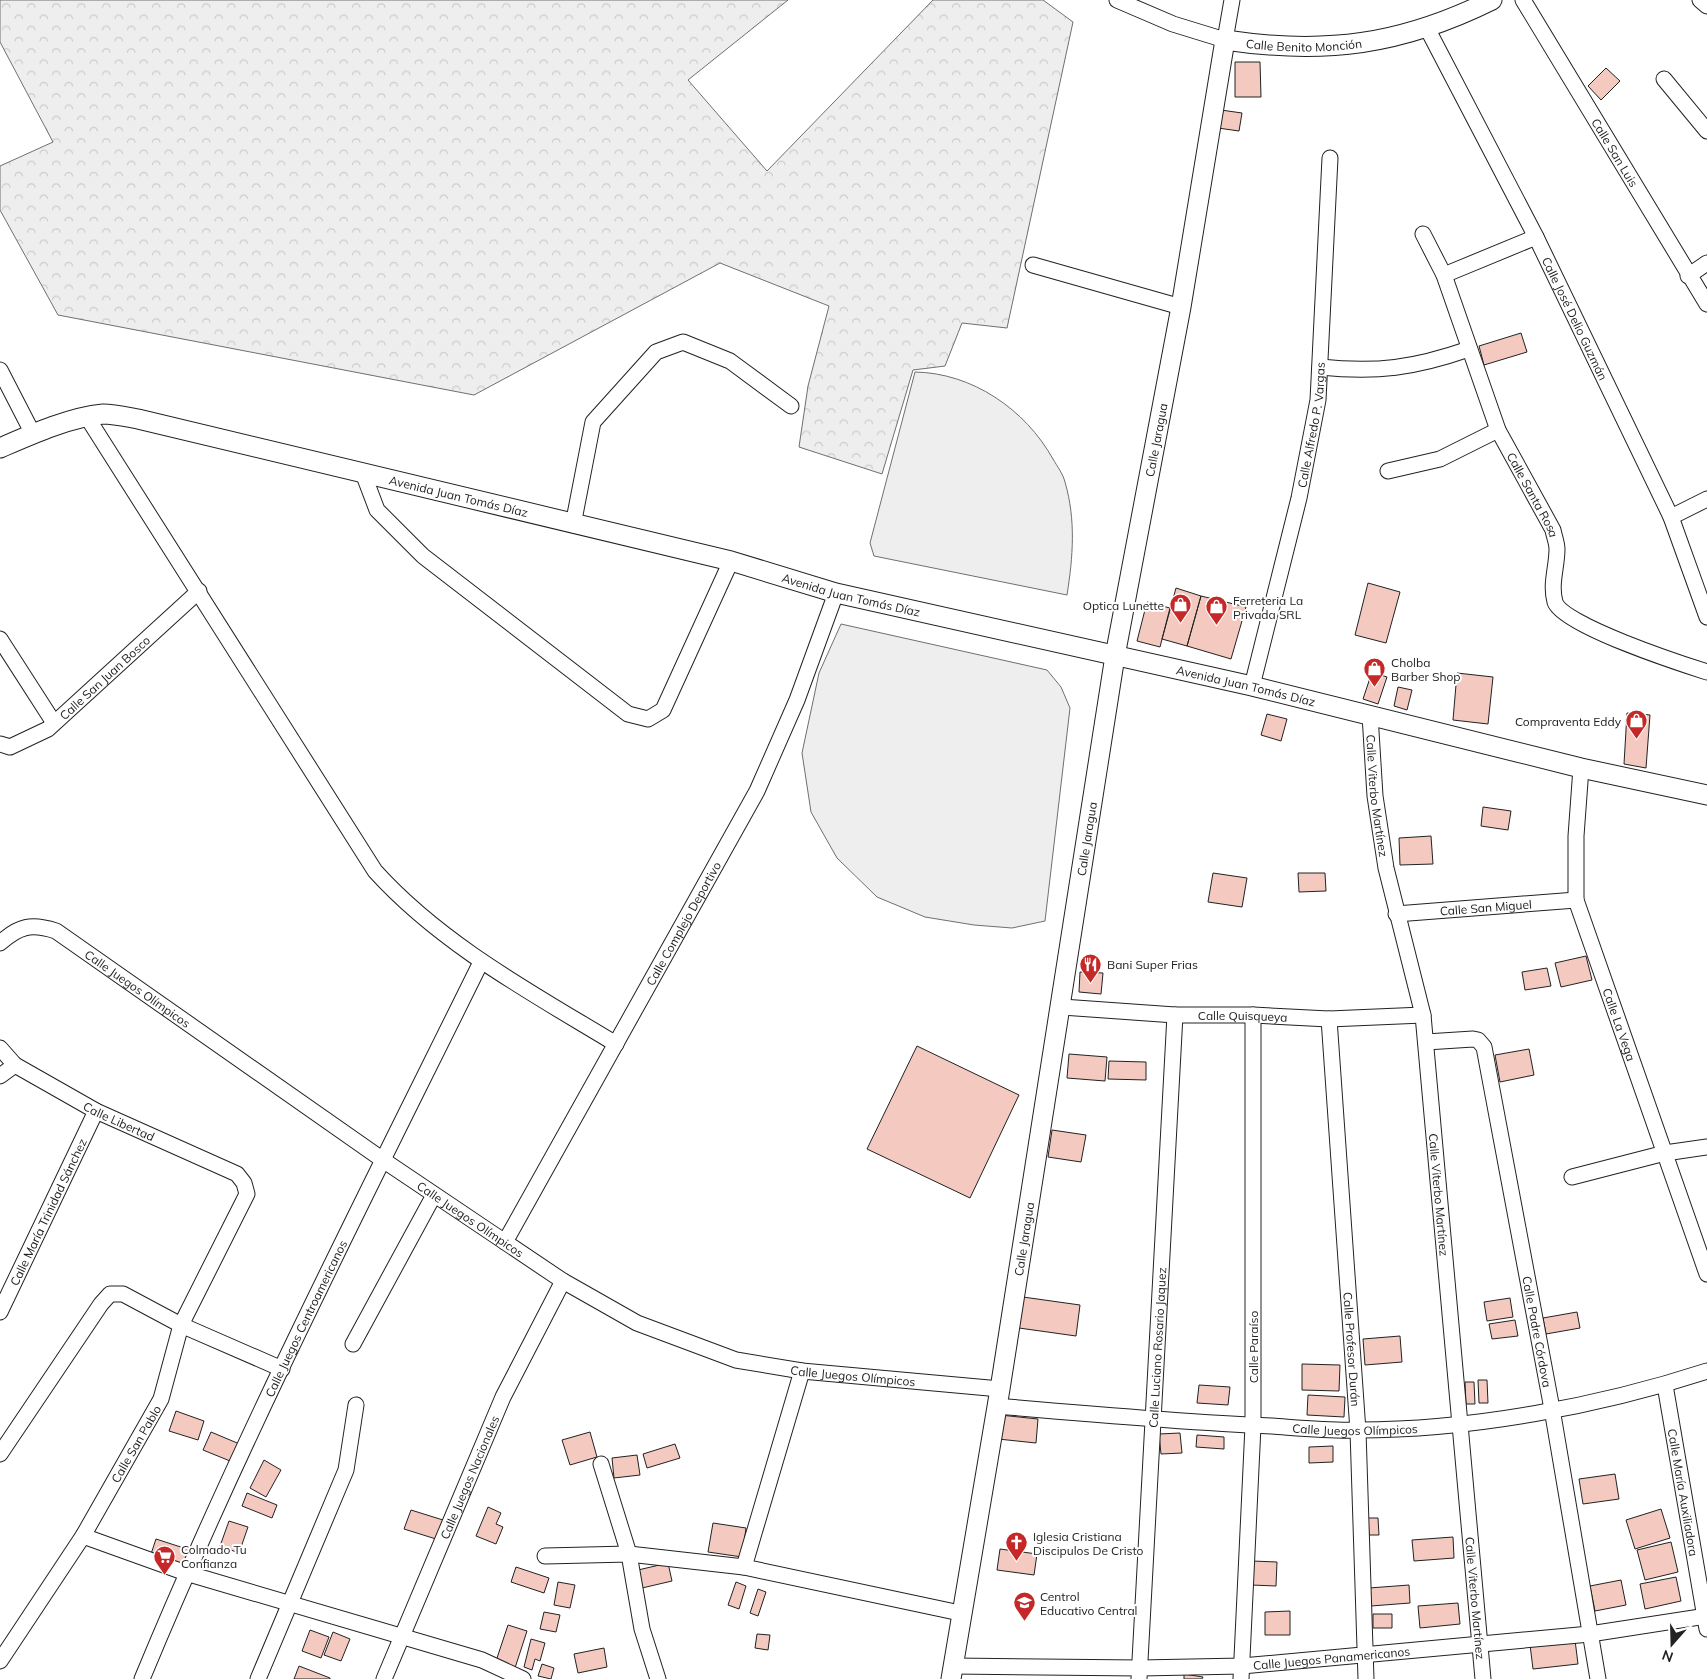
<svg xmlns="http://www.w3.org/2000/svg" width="1707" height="1679" viewBox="0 0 1707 1679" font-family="Mulish,sans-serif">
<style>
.forest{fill:url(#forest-crowns);stroke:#6f6f6f}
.park{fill:#eee;stroke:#6f6f6f}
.building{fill:#f3c9c0;stroke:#222}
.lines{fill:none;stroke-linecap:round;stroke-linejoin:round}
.minor-casing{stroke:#222;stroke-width:17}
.tertiary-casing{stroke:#222;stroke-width:21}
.minor{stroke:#fff;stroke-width:15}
.tertiary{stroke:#fff;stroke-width:19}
.labels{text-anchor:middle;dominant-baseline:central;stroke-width:4;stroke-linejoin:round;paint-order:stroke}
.street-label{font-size:12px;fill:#222;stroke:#fff}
.poi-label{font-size:12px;fill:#222;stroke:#fff;text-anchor:start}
</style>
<defs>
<pattern id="forest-crowns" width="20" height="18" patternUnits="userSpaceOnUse" patternTransform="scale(1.25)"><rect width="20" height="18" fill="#eee"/><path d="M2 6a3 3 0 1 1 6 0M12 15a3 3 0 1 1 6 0" fill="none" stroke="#ccc"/></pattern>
</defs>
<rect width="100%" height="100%" fill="#fff"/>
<!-- forest -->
<path class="forest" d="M0,0h788l-100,80 79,91 166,-171h110l30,22 -66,306 -45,-5 -17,43 -32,4 -31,104 -83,-27 9,-61 21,-80 -109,-43 -246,132 -416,-80 -58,-105v-44l53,-24 -53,-100z"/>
<!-- park -->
<path class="park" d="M915,372c57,1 110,37 138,87 4,7 10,15 12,23 11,38 8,75 2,113l-193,-39 -4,-13z
M841,624l206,46 14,17 9,21 -25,213 -33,7 -38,-3 -49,-8 -48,-20 -40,-39 -26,-46 -9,-59 17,-80z"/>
<!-- building -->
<path class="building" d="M1235,62h25l1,35h-26z
M1606,68l14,13 -19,19 -13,-14z
M1221,110l21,3 -3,18 -21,-3z
M1521,333l6,19 -43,13 -5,-19z
M1368,583l32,9 -14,51 -31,-8z
M1176,588l25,8 -14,50 -25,-7z
M1201,596l45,11 -15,52 -44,-13z
M1147,602l23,6 -10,39 -23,-6z
M1372,672l15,5 -9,27 -15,-5z
M1457,673l36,4 -5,47 -35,-4z
M1398,687l14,3 -5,20 -13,-4z
M1627,713l23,2 -4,53 -22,-4z
M1267,714l20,5 -6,22 -20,-6z
M1483,807l28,4 -3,19 -27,-4z
M1431,836l2,28 -33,1 -1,-27z
M1213,873l34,5 -5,29 -34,-5z
M1298,873h27l1,18 -27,1z
M1586,956l6,24 -31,7 -6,-24z
M1547,968l4,18 -26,4 -3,-18z
M1080,972l23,1 -2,21 -22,-2z
M917,1046l102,49 -49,103 -103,-49z
M1529,1049l5,26 -34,7 -5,-27z
M1069,1054l38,3 -2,24 -38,-3z
M1109,1061l37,1v18l-38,-1z
M1052,1130l34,5 -5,27 -33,-5z
M1023,1297l57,8 -4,31 -57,-8z
M1510,1298l3,19 -26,4 -3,-19z
M1577,1312l3,16 -34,6 -3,-16z
M1515,1320l3,16 -26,3 -3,-15z
M1400,1336l2,26 -37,3 -2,-26z
M1302,1364l38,1 -1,26 -37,-1z
M1478,1380h9l1,23h-9z
M1465,1382h9l1,22h-9z
M1199,1385l31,2 -2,18 -31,-2z
M1308,1395l37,2 -1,20 -37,-2z
M176,1411l28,10 -6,19 -29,-9z
M1000,1415l38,4 -2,24 -38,-4z
M211,1432l31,13 -7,18 -32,-13z
M590,1432l7,25 -27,8 -8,-25z
M1180,1433l2,20 -21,1 -2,-20z
M1197,1435l27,2v12l-28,-2z
M675,1444l5,14 -33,10 -4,-14z
M1333,1446v16l-24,1v-16z
M637,1455l3,20 -26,3 -2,-20z
M264,1460l17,10 -15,27 -16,-9z
M1615,1474l4,25 -36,5 -4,-25z
M247,1493l30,12 -5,13 -30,-12z
M488,1507l13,6 -5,11 7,3 -7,17 -20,-8z
M1661,1509l9,29 -35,11 -9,-29z
M411,1510l32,10 -7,19 -32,-10z
M1368,1518h10l1,17h-10z
M229,1521l19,6 -9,26 -19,-7z
M713,1523l33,5 -4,29 -34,-5z
M1453,1537l1,21 -40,3 -2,-21z
M156,1539l34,11 -6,16 -33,-12z
M1671,1542l7,30 -33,8 -8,-30z
M1000,1549l37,5 -3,21 -37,-5z
M1252,1561l25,1 -1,24 -25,-1z
M668,1563l4,18 -30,7 -4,-18z
M516,1567l33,11 -5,15 -33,-11z
M1676,1577l5,24 -36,8 -5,-25z
M1621,1580l5,25 -31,6 -5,-25z
M558,1582l17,3 -5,23 -16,-3z
M736,1582l10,4 -7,23 -11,-4z
M1409,1585l1,18 -39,3 -2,-18z
M758,1589l8,3 -8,24 -8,-3z
M1458,1603l2,21 -40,4 -2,-22z
M1290,1611v24h-25v-23z
M544,1612l16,3 -4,17 -16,-3z
M1373,1614h19v14h-19z
M508,1625l19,6 -12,37 -19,-7z
M310,1630l19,7 -8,21 -19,-7z
M333,1632l17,7 -9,22 -17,-6z
M757,1634l13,1 -2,15 -13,-2z
M531,1639l14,4 -5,18 -5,-2 -3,11 -8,-3z
M1575,1640l3,24 -45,5 -3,-24z
M604,1648l3,19 -29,6 -4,-19z
M542,1664l12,4 -3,11 -13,-3z
M299,1666l31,12v1h-36z
M1184,1674l19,3 -1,2h-18z"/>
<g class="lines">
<defs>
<g id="minor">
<path d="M1117,0l56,24 52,16 7,-40"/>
<path id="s1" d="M1523,0l184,304"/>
<path d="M1700,0l7,6"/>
<path id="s2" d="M1427,28l109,209 135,280 36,100"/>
<path d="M1664,79l43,52"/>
<path id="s3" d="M1423,234l21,41 54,155 55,100c1,6 4,13 4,19 0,18 -7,35 -2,53 7,23 127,62 152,70"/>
<path d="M1033,265l148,42"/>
<path d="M1444,275l92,-38"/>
<path d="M1688,276l19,-13"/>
<path d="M1320,367c57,6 94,1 149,-18"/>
<path d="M0,370l33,64"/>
<path d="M87,417l288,454c67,74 157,122 241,173"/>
<path d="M1388,471l52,-12 58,-29"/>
<path d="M363,473l14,37 46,46 205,158 20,5 15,-9 68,-149"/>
<path d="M1671,517l36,-18"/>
<path d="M573,525l20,-103 63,-70 27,-10 47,19 61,45"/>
<path d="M0,639l54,84"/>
<path id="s4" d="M1252,686l47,-188 19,-98 12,-242"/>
<path id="s5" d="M1370,715l5,81 11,72 37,147 60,664"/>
<path id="s6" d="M0,744l10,3 38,-18 151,-138"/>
<path id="s7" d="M1581,768l-5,68v64l131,374"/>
<path id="s8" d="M1396,914l180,-14"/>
<path id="s9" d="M0,943c19,-17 31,-20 56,-12l327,229 180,121 74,42 99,37 66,11 198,18"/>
<path id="s10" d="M1062,1007l113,8h78l76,4 94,-4"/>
<path id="s11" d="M1329,1019l29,412 8,248"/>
<path id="s12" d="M1426,1042l47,-3 5,1 6,7 68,362 46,270"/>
<path id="s13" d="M0,1048l15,17 81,46 141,63 7,9 3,11 -66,131 -20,74 -78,137 -83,125"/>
<path d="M0,1076l15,-11"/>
<path d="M1572,1177l93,-24 42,-6"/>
<path id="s14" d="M505,1242l252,-451 40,-91 39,-107"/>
<path id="s15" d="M0,1312l96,-201"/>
<path d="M353,1344l81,-149"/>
<path d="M802,1371l-58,196 216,46"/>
<path id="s16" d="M1665,1385l42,244"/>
<path id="s17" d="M997,1406c91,8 183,16 275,20 28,2 58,5 86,4 113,0 242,-24 349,-59"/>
<path d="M0,1454l101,-150 9,-10h13l58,31 101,44"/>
<path d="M601,1464l28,90 13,75 16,50"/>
<path d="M83,1536l103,37 296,87 41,19"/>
<path d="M545,1556l84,-2 115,13"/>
<path id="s18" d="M953,1666l187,2 102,-2 348,-32 117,-18"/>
<path id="s19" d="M142,1679c101,-244 222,-480 339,-717"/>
<path d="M258,1679l88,-209 10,-65"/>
<path id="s20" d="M384,1679l119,-282 60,-116"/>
<path id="s21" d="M1139,1679l36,-664"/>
<path d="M1241,1679l12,-253v-411"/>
</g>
<g id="tertiary">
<path id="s22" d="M0,448c30,-13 70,-31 103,-34 11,0 24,3 35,5l593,142 105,32 416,93 329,82 126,27"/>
<path id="s23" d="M951,1679l49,-290 115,-733 66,-349 44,-267c100,15 176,5 267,-40"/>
</g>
</defs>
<!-- minor casing -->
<use href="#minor" class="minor-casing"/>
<!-- tertiary casing -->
<use href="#tertiary" class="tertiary-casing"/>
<!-- minor -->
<use href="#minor" class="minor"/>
<!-- tertiary -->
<use href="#tertiary" class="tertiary"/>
</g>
<!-- icons -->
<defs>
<symbol id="shop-pin" viewBox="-11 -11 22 30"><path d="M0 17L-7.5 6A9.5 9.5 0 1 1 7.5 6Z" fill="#c62828" stroke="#fff"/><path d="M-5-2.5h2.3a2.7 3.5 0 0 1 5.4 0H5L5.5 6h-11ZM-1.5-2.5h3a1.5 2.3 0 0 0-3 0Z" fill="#fff"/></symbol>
<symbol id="restaurant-pin" viewBox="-11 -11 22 30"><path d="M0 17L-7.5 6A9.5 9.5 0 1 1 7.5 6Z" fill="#c62828" stroke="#fff"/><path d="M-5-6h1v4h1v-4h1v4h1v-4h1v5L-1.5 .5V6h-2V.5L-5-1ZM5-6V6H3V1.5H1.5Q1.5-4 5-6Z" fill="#fff"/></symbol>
<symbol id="church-pin" viewBox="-11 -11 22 30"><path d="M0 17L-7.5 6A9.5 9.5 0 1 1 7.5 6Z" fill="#c62828" stroke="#fff"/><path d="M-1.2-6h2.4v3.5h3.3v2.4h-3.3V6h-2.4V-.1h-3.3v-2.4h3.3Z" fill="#fff"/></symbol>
<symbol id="supermarket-pin" viewBox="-11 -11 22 30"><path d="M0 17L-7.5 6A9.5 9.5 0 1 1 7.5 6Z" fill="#c62828" stroke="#fff"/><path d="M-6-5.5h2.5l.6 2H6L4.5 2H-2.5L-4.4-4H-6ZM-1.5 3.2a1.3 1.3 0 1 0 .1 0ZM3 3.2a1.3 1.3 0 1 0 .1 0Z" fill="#fff"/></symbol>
<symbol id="school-pin" viewBox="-11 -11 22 30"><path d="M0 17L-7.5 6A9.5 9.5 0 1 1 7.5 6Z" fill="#c62828" stroke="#fff"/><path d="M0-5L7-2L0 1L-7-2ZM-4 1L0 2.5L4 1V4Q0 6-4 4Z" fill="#fff"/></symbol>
</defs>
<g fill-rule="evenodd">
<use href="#shop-pin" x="1168" y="592" width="25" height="34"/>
<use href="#shop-pin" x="1204" y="594" width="25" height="34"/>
<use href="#shop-pin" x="1362" y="656" width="25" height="34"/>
<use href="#shop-pin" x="1624" y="708" width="25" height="34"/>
<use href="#restaurant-pin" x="1078" y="952" width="25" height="34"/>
<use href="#church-pin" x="1004" y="1530" width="25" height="34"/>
<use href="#supermarket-pin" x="152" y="1544" width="25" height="34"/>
<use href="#school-pin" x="1012" y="1590" width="25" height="34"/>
</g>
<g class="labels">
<!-- street labels -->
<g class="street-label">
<text stroke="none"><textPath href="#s23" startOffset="1741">Calle Benito Monción</textPath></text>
<text stroke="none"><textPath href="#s1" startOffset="178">Calle San Luis</textPath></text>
<text stroke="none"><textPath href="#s2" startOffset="326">Calle José Delio Guzmán</textPath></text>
<text stroke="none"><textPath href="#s4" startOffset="268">Calle Alfredo P. Vargas</textPath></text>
<text stroke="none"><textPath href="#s23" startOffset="1256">Calle Jaragua</textPath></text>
<text stroke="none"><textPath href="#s3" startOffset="284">Calle Santa Rosa</textPath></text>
<text stroke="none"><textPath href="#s22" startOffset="474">Avenida Juan Tomás Díaz</textPath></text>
<text stroke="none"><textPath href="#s22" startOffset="879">Avenida Juan Tomás Díaz</textPath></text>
<text stroke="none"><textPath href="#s6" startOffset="129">Calle San Juan Bosco</textPath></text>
<text stroke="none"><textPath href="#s22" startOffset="1284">Avenida Juan Tomás Díaz</textPath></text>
<text stroke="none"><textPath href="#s5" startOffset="81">Calle Viterbo Martínez</textPath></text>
<text stroke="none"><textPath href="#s23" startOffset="851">Calle Jaragua</textPath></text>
<text stroke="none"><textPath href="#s8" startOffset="90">Calle San Miguel</textPath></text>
<text stroke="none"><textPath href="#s14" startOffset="365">Calle Complejo Deportivo</textPath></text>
<text stroke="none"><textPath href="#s9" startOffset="161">Calle Juegos Olímpicos</textPath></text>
<text stroke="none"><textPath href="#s10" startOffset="181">Calle Quisqueya</textPath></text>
<text stroke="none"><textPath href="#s7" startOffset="264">Calle La Vega</textPath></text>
<text stroke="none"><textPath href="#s13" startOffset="141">Calle Libertad</textPath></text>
<text stroke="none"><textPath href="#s5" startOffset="486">Calle Viterbo Martínez</textPath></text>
<text stroke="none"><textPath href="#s15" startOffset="111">Calle María Trinidad Sánchez</textPath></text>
<text stroke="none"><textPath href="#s9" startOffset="566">Calle Juegos Olímpicos</textPath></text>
<text stroke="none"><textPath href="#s23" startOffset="446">Calle Jaragua</textPath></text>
<text stroke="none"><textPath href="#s19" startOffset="396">Calle Juegos Centroamericanos</textPath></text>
<text stroke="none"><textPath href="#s12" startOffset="351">Calle Padre Córdova</textPath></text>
<text stroke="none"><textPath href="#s21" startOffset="332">Calle Luciano Rosario Jaquez</textPath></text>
<text transform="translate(1253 1347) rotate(-90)">Calle Paraíso</text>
<text stroke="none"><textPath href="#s11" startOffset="331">Calle Profesor Durán</textPath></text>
<text stroke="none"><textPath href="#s9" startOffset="986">Calle Juegos Olímpicos</textPath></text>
<text stroke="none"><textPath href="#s17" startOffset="359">Calle Juegos Olímpicos</textPath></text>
<text transform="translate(136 1444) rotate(-60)">Calle San Pablo</text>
<text stroke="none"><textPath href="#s20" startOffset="219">Calle Juegos Nacionales</textPath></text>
<text stroke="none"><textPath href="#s16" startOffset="109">Calle María Auxiliadora</textPath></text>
<text stroke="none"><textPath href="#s5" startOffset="891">Calle Viterbo Martínez</textPath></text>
<text stroke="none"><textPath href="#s18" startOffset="379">Calle Juegos Panamericanos</textPath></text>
</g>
<!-- poi labels -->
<g class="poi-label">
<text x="1233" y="600">Ferreteria La<tspan x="1233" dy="14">Privada SRL</tspan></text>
<text x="1164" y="605" text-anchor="end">Optica Lunette</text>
<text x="1391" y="662">Cholba<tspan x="1391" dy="14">Barber Shop</tspan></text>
<text x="1621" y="721" text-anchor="end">Compraventa Eddy</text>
<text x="1107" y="964">Bani Super Frias</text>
<text x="1033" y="1536">Iglesia Cristiana<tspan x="1033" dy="14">Discipulos De Cristo</tspan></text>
<text x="181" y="1549">Colmado Tu<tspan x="181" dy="14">Confianza</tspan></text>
<text x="1040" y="1596">Centrol<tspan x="1040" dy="14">Educativo Central</tspan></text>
</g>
</g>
<!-- north arrow -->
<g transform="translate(1672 1644) rotate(200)" stroke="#ffffff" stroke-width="4" paint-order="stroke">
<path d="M0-4L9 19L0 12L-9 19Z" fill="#222222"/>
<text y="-8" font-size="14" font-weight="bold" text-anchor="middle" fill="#222222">N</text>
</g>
</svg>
